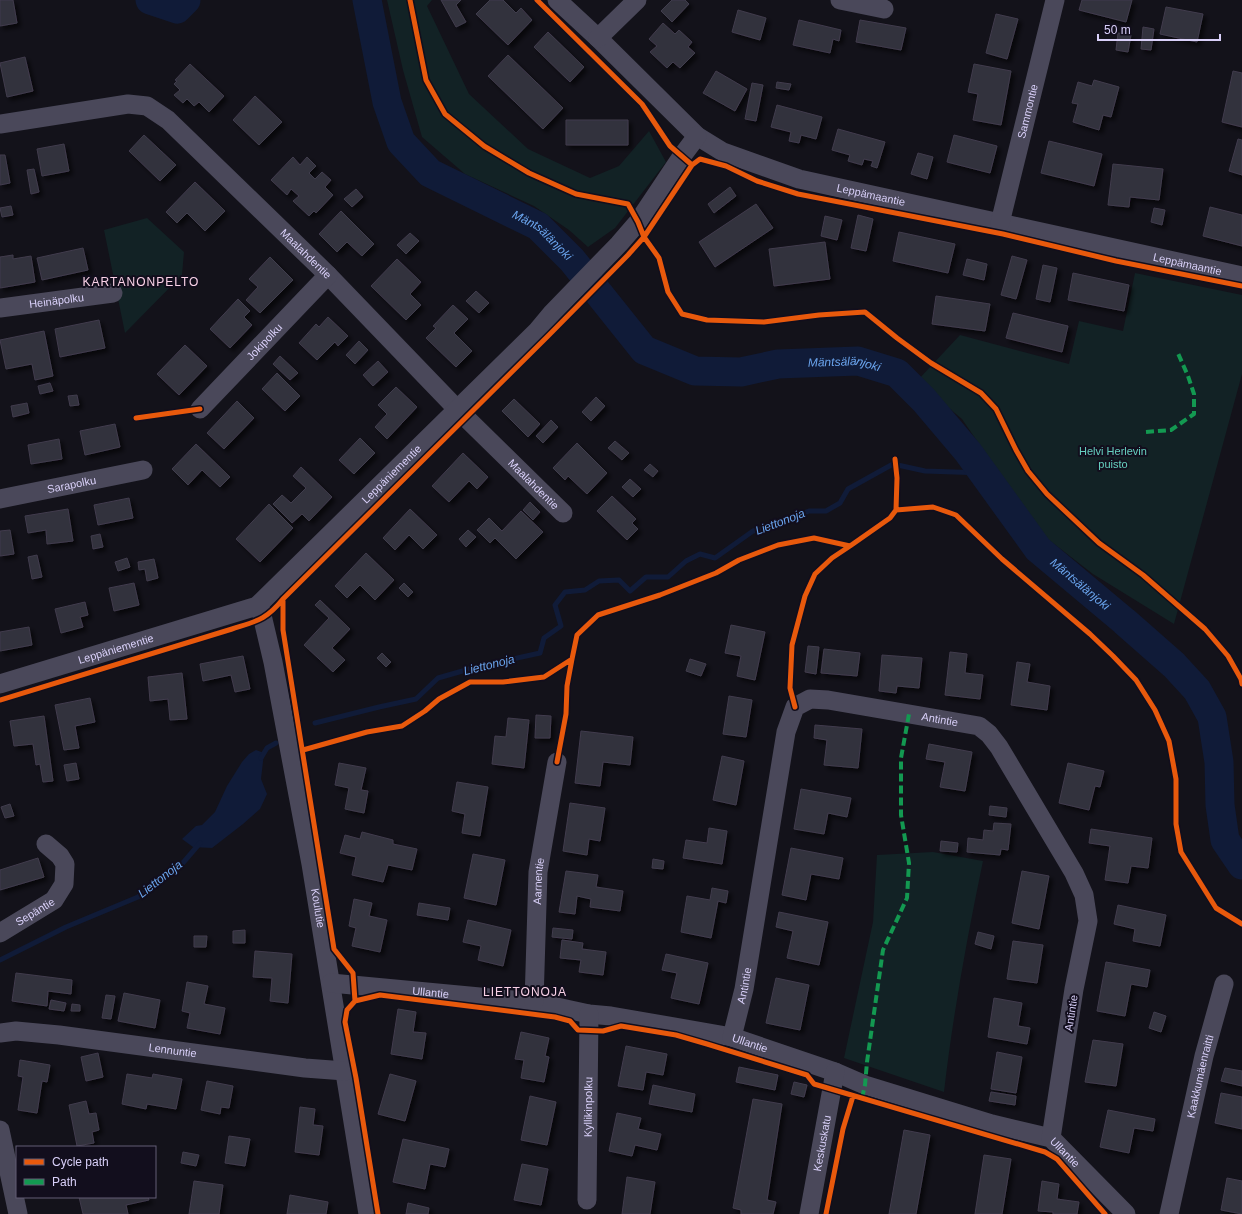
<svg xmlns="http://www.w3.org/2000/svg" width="1242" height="1214" viewBox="0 0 1242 1214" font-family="Arial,sans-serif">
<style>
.green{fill:#122225}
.water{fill:#101b38}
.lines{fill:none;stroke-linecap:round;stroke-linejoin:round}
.stream{stroke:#101b38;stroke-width:5}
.river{stroke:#101b38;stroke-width:29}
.building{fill:#32303c;stroke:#413c4d;filter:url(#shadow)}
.street{stroke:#4a485a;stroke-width:19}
.quiet{stroke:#139951;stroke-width:4;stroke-dasharray:8 4;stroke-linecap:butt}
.cycleway-casing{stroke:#120e1d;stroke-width:8}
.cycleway{stroke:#e8590c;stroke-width:5}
.labels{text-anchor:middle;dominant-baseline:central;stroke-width:4;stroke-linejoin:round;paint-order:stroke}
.street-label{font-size:11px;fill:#d9d0f9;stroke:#120e1d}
.park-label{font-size:11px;fill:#66d0c0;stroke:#120e1d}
.water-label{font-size:12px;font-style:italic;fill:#6aa4ed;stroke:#120e1d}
.neighbourhood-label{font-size:12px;letter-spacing:1px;fill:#fad2e7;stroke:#120e1d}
</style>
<defs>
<filter id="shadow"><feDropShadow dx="3.5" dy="3.5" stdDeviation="2" flood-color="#0009"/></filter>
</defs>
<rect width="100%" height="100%" fill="#13121a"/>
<!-- green -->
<path class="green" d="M387,0h45l-5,6 42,88 59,55 62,29 29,-12 30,-35 17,31 -51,66 -27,19 -19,-17 -35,-24 -69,-32 -43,-37 -19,-67z
M147,218l37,34 -2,23 -57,58 -21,-103z
M1135,273l107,22v79l-68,250 -81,-50 -53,-41 -78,-114 -45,-38 43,-46 109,29 10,-43 44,10z
M933,852l50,9c-16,77 -30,153 -39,231l-100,-34 29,-136 4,-67z"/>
<!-- water -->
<path class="water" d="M256,750l8,3 -3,26 6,15 -7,15 -17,15 -31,24 -19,-1 -11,-8 14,-13 6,-1 13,-13 12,-26 15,-24 7,-8z"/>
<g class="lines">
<!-- stream -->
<path class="stream" d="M315,723l64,-16 37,-8 22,-21 42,-12 60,-13 4,-15 17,-12 -6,-21 10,-13 20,-2 14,-9 20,-1 11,11 16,-14h22l18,-16 14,-7 15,4 38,-27 16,-4 40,-16h17l14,-8 8,-14 45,-25 32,7 59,2
M261,758l6,-10 9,-5
M0,960l66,-33 72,-30 44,-33 18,-21"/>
<!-- river -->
<g class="river">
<path d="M150,0l27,9 9,-9"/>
<path id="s1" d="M367,0l20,102 14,40 29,31 108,53 34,34 72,90 51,21 46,1 37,-8 80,-3 39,12 27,27 44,52 70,97 86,72 50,44 23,25 15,27 7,45 1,43 5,35 17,25"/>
</g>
</g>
<!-- building -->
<path class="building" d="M0,0h13l4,23 -17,3z
M441,0h20l-5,5 10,17 -10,5z
M490,0h13l13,13 5,-5 11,12 -24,25 -32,-31z
M672,0h13l4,4 -17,18 -11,-11z
M1082,0h50l-6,22 -47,-12z
M1166,7l37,7 -6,28 -37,-8z
M738,10l28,8 -6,22 -28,-8z
M996,14l22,5 -11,40 -21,-6z
M799,20l42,10 -2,11 -6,-2 -3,14 -37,-8z
M860,20l46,8 -5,22 -45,-8z
M663,23l12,11 4,-4 13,12 -4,5 7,6 -15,15 -7,-6 -6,6 -17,-16 7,-6 -8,-7z
M1143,27l11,2 -3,21 -10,-1z
M548,32l36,35 -14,15 -36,-35z
M1118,33l13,2 -3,17 -12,-2z
M508,55l55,53 -20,21 -55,-53z
M25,57l8,34 -26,6 -7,-34z
M190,64l34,32 -15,16 -10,-10 -5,4 -7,-7 -4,4 -9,-8 6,-5 -6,-6 3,-3 -2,-1z
M974,64l37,7 -10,54 -28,-5 5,-26 -10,-2z
M716,71l31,18 -12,22 -32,-18z
M1233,71l9,2v54l-20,-5z
M1094,80l25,7 -8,30 -8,-2 -4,15 -26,-8 5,-18 -6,-1 6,-21 14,4z
M777,82l14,2 -2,6 -13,-2z
M752,83l11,2 -7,36 -11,-2z
M255,96l27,26 -23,23 -26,-25z
M777,105l45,12 -6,22 -15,-4 -2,8 -10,-2 2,-9 -20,-5z
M566,120h62v25h-62z
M838,129l47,13 -8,26 -6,-2 2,-5 -9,-2 -2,6 -14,-4 2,-6 -18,-5z
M144,135l32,30 -16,16 -31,-30z
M954,135l43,11 -7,27 -43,-11z
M1238,139l4,1v35l-13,-4z
M1049,141l53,13 -8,32 -53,-13z
M64,144l5,27 -27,5 -5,-27z
M918,153l15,4 -6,22 -16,-5z
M0,155h5l5,28 -10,2z
M293,157l7,8 7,-8 9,9 -7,7 6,6 7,-7 9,8 -6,7 8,8 -17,18 -2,-2 -5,5 -16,-15 6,-5 -8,-7 -4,6 -16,-15z
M1113,164l50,5 -4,31 -29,-3 -1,10 -21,-2z
M34,169l5,23 -8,2 -4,-24z
M195,182l30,29 -20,20 -18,-18 -10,10 -11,-11z
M730,187l6,9 -22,17 -6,-9z
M356,189l7,8 -11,10 -8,-8z
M756,204l17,24 -58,39 -16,-25z
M11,206l2,9 -11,2 -2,-9z
M1210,207l32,8v31l-39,-10z
M1154,208l11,2 -3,15 -11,-3z
M341,211l33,33 -12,12 -15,-14 -10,10 -18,-18z
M858,215l15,4 -7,32 -15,-3z
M825,216l17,4 -5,20 -16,-4z
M899,232l56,12 -7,29 -55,-12z
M410,233l9,8 -13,13 -9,-9z
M825,242l5,37 -56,7 -5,-37z
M83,248l5,22 -46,10 -5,-22z
M13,255v4l18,-3 4,26 -35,6v-31z
M1012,256l15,4 -11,39 -15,-4z
M270,257l23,23 -33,33 -14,-13 12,-13 -9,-8z
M397,259l24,23 -11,12 11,11 -15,15 -35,-34z
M967,259l20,5 -3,16 -21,-5z
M1043,265l14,3 -7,34 -14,-3z
M1073,273l56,12 -5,26 -56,-11z
M476,291l13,12 -10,10 -13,-12z
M936,296l54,8 -5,27 -53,-7z
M238,299l12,12 -6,6 8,8 -22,23 -20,-19z
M453,305l15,14 -14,14 18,18 -16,16 -30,-29 10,-10 -3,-2z
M1013,313l55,13 -6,26 -56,-14z
M328,317l20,19 -10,10 -3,-4 -18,18 -18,-17 17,-19 3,3z
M99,320l6,28 -45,9 -5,-28z
M44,331l9,45 -18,4 -3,-16 -26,5 -6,-29z
M359,341l9,9 -13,14 -9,-9z
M185,345l22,21 -28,29 -22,-21z
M280,356l18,17 -8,7 -17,-16z
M378,361l10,11 -15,14 -10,-11z
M277,373l23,23 -15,15 -23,-22z
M50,383l3,8 -13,3 -2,-8z
M396,387l21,20 -30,32 -12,-12 12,-13 -9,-9z
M77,395l2,10 -9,1 -2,-10z
M596,397l9,9 -14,15 -9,-9z
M514,399l26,25 -12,13 -26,-26z
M237,401l17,17 -30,31 -17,-16z
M27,403l2,10 -16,4 -2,-11z
M551,420l7,7 -15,16 -7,-7z
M115,424l5,23 -35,8 -5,-24z
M360,438l15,15 -21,21 -15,-14z
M59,439l3,20 -31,5 -3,-19z
M615,441l14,12 -7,7 -14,-12z
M577,443l30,30 -20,21 -19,-18 -3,4 -12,-12z
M196,444l34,33 -10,10 -18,-17 -14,15 -16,-16z
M463,453l25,24 -11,12 -8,-8 -20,21 -17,-16z
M650,464l8,7 -5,6 -9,-7z
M301,467l31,30 -23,24 -7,-7 -10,9 -19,-19 9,-9 9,8 15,-15 -13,-12z
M630,479l11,10 -8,8 -11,-10z
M612,496l24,23 -4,4 6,6 -11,11 -30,-29z
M129,498l4,20 -35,7 -4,-20z
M530,502l10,10 -7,8 -10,-10z
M269,504l24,24 -33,34 -24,-23z
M68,509l5,32 -26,3 -1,-14 -18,3 -3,-17z
M410,509l27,26 -14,14 -14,-14 -14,15 -12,-12z
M521,511l22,21 -27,27 -21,-21 -5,5 -13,-13 12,-12 13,13z
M10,530l4,24 -14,2v-25z
M468,530l8,7 -10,10 -7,-8z
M100,534l3,13 -10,2 -2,-13z
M366,553l28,27 -19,20 -15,-15 -13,13 -12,-12z
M37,555l5,22 -10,2 -4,-22z
M127,558l3,9 -12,4 -3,-9z
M154,559l4,19 -11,3 -2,-12 -6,1 -1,-8z
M134,583l5,22 -25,6 -5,-23z
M404,583l9,9 -5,5 -9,-9z
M320,600l30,29 -18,19 13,12 -12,12 -29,-27 25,-27 -14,-13z
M85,602l3,13 -8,2 3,10 -22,6 -6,-24z
M731,625l34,7 -10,48 -18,-4 4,-20 -16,-3z
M29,627l3,18 -32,6v-19z
M808,646l11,1 -3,27 -11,-2z
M824,649l36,4 -3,23 -36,-3z
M950,652l17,2 -2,19 18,2 -3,24 -35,-4z
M382,653l9,9 -5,5 -9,-9z
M882,655l40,3 -3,30 -22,-2 -1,7 -17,-2z
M243,656l7,33 -15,3 -4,-17 -28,6 -3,-17z
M690,659l16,5 -5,12 -15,-5z
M1017,662l13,2 -3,18 23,4 -3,24 -36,-5z
M182,673l5,46 -17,1 -2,-21 -18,2 -2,-24z
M729,696l23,4 -6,37 -23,-3z
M90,698l5,24 -20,4 4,22 -15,2 -9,-45z
M536,715l15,1 -1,22h-15z
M44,716l9,65 -10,1 -3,-18 -4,1 -3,-21 -19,2 -4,-25z
M508,718l21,2 -5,48 -32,-4 3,-28 11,1z
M815,725l47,4 -4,39 -34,-3 3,-25 -13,-2z
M581,731l52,6 -3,28 -27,-3 -3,24 -25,-3z
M929,744l43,8 -7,39 -25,-4 5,-25 -19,-3z
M722,756l22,5 -8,44 -23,-5z
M76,763l3,16 -12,2 -3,-16z
M339,763l27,5 -5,22 7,1 -4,22 -19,-4 4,-21 -14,-3z
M1068,763l36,8 -4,16 -5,-1 -6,24 -30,-7z
M457,782l31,5 -8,49 -18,-3 3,-19 -13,-3z
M801,789l50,9 -4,19 -19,-4 -4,21 -30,-5z
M570,803l35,5 -5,33 -11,-2 -2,16 -24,-4z
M10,804l4,12 -9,2 -4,-11z
M990,806l17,2 -1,9 -17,-2z
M994,823l17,1 -3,26 -7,-1 -1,6 -33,-3 1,-14 15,2 1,-10 9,1z
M709,828l18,3 -5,33 -39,-6 3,-18 21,3z
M1091,829l61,9 -4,30 -17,-2 -3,17 -23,-3 5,-34 -21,-3z
M362,832l31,8v4l24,5 -5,21 -24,-5 -5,17 -31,-7 4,-18 -16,-4 5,-18 15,4z
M941,841l17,2 -1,9 -17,-1z
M791,848l52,10 -4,21 -28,-5 -5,26 -24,-5z
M473,854l32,6 -9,45 -32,-7z
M38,858l6,19 -44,13v-20z
M653,859l11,2 -1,8 -11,-1z
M566,871l32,4 -2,12 27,4 -3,20 -30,-4 1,-8 -14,-3 -2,18 -16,-2z
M1022,871l27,5 -10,53 -27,-6z
M712,888l16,3 -2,12 -8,-2 -7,37 -30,-6 6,-36 23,4z
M354,899l18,4 -3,13 18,4 -7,32 -28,-6 4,-18 -7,-2z
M419,903l31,5 -2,12 -31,-5z
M1118,905l48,10 -6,31 -27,-5 2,-12 -21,-5z
M779,912l49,10 -9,43 -32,-7 6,-27 -17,-4z
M468,920l43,10 -8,36 -25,-6 3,-14 -18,-4z
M553,928l20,2 -1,9 -20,-2z
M245,930v13h-12v-12z
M978,932l16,4 -3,13 -16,-5z
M194,936h13l-1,11h-12z
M562,940l21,3 -1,6 24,3 -3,23 -24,-3 2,-12 -21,-2z
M1013,941l30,4 -6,38 -30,-4z
M255,951l37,3 -4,49 -18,-2 2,-23 -19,-1z
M666,954l42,9 -9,41 -28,-6 6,-25 -15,-3z
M1106,962l44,8 -3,17 -16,-3 -6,32 -28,-5z
M16,973l56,7 -1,14 -23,-3 -1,15 -35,-5z
M776,978l33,7 -9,45 -34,-7z
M187,982l21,4 -4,18 21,4 -5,26 -33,-6 3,-15 -8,-2z
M124,993l36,7 -5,28 -37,-7z
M106,995l9,1 -4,23 -9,-1z
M994,998l28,5 -4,23 12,2 -3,16 -39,-7z
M51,1000l15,3 -2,8 -15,-2z
M72,1004l8,1v6h-9z
M398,1009l18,3 -3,20 13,1 -4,26 -31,-5z
M1154,1012l12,4 -5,16 -12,-4z
M521,1032l28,6 -4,18 4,1 -5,25 -23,-4 3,-18 -9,-1z
M1093,1040l30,4 -7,42 -31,-4z
M626,1046l41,8 -4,21 -17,-3 -3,18 -25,-4z
M997,1052l25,5 -6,36 -25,-4z
M98,1053l5,24 -17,4 -5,-24z
M20,1060l30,5 -3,17 -5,-1 -5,32 -19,-3 5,-33 -5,-1z
M739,1067l39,8 -3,15 -39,-8z
M1225,1068l17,3v15l-21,-5z
M127,1074l25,4 1,-4 29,5 -6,30 -29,-5 -1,5 -24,-5z
M390,1074l26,7 -11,40 -27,-7z
M207,1081l26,5 -4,22 -8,-1 -1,7 -19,-4z
M794,1082l13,3 -3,12 -13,-3z
M653,1085l42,9 -3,18 -43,-8z
M991,1092l25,4 -1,9 -26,-4z
M1221,1093l21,4v32l-27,-6z
M530,1096l26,6 -9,43 -26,-5z
M753,1099l29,5 -15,96 9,2 -3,12h-32v-4l-8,-2z
M86,1101l3,13 7,-1 3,17 -7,2 2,11 -17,3 -8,-41z
M300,1107l15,2 -2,16 10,1 -4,29 -24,-3z
M1108,1110l47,9 -2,12 -19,-3 -5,25 -29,-6z
M617,1113l24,5 -3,11 23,5 -4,16 -22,-5 -3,11 -23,-5z
M904,1130l26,5 -14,79h-27z
M229,1136l21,3 -5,27 -20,-3z
M403,1139l46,10 -4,18 -15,-3 -5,25 -32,-7z
M183,1152l16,3 -3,11 -15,-3z
M984,1155l27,4 -9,55h-27z
M522,1164l26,5 -7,36 -27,-5z
M627,1177l28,5 -5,32h-28z
M1227,1178l15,3v33l-21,-4z
M194,1181l29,4 -4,29h-30z
M1042,1181l17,3 -2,15 22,3 -2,12h-24v-2l-15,-1z
M290,1195l38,7 -2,12h-39z
M79,1197h69l1,3 -23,5 2,9h-45z
M408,1203l21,5 -1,6h-22z"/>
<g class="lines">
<!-- street -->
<g class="street">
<path id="s2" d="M557,0l41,38 99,98 26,16 76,27 443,97"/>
<path d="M840,0l44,9"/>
<path d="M598,38l39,-38"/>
<path id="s3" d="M0,124l128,-20 19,2 21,14 160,155 130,135 105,103"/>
<path id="s4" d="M1000,223l55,-223"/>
<path id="s5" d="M0,308l113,-15"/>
<path id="s6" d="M200,409l128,-134"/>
<path id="s7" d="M0,499l143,-29"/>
<path id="s8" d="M257,606l4,5 12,51 38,202 57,350"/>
<path id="s9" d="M0,684l257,-78 280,-275 15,-18 67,-69 19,-22 44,-66 15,-20"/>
<path id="s10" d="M0,933l54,-33 10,-16 1,-20 -5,-8 -14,-12"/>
<path id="s11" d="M331,983l203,19 55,12 22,2 121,21 103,35 30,13 127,39 59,14 75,76"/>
<path id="s12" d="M534,1002l4,-130 19,-110"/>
<path id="s13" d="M0,1033l16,-2 43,4 246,33 40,3"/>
<path id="s14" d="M732,1037l12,-48 42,-257 9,-25 15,-8 18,1 151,26 10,8 10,13 75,126 10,22 4,26 -14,68 -23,149"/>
<path d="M0,1130l18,84"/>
<path id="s15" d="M587,1200l2,-186"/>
<path id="s16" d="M809,1214l26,-142"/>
<path id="s17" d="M1169,1214l35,-158 20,-72"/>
</g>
<!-- quiet -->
<path class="quiet" d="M1146,432l25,-2 23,-16v-20l-6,-18 -11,-25
M862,1098l3,-13 2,-23 16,-112 24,-52 2,-35 -8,-48v-57l8,-44"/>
<defs>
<path id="cycleway" d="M410,0l16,80 19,34 39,32 45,27 47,21 52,10 10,18 6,15 15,21 9,34 14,22 25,6 57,2 55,-7 46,-3 32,26 34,25 50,30 15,16 20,41 12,21 19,23 52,49 44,32 62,54 23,27 13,23 1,5
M537,0l105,104 28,42 22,19
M136,418l64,-9
M895,459l2,19 -1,32 37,-3 23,8 46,44 88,75 23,22 23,24 19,30 14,31 7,38v45l5,28 35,56 26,16
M283,599v31l51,319 19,24 2,28 -8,9 -2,12 11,56 22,136
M0,700l232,-71c25,-8 34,-9 51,-30l265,-263 80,-81 16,-18 48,-72 8,-6 26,7 31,15 41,13 205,40 113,27 126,25
M795,707l-5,-19 2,-43 13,-49 10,-22 17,-16 18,-12
M303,750l64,-18 35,-6 23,-15 14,-12 31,-17h33l41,-5 28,-18 5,-24 21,-20 62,-20 56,-22 23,-13 39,-15 36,-7 36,8 40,-28 6,-8
M557,762l9,-48 1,-28 5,-27
M355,1001l25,-6 175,22 15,4 8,9 25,1 18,-5 55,9 31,9 100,31 7,9 231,68 12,7 48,55
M826,1214l17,-85 10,-33"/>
</defs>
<!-- cycleway casing -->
<use href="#cycleway" class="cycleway-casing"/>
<!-- cycleway -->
<use href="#cycleway" class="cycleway"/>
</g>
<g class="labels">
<!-- street labels -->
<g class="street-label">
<text stroke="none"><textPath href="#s4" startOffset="115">Sammontie</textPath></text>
<text stroke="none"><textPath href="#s2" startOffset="380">Leppämaantie</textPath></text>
<text stroke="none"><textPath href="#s3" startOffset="366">Maalahdentie</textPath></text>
<text stroke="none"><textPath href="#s2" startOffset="704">Leppämaantie</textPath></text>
<text stroke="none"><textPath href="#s5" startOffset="57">Heinäpolku</textPath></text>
<text stroke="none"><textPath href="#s6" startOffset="93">Jokipolku</textPath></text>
<text stroke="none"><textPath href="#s9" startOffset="457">Leppäniementie</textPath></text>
<text stroke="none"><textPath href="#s3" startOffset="690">Maalahdentie</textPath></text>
<text stroke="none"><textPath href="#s7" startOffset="73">Sarapolku</textPath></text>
<text stroke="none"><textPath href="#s9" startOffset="121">Leppäniementie</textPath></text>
<text stroke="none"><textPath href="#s14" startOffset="485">Antintie</textPath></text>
<text stroke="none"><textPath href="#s12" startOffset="121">Aarnentie</textPath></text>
<text stroke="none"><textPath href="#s8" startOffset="309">Koulutie</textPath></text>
<text stroke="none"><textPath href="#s10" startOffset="41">Sepäntie</textPath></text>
<text stroke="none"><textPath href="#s14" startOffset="53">Antintie</textPath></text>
<text stroke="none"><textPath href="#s11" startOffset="100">Ullantie</textPath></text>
<text transform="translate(1071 1013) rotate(-81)">Antintie</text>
<text stroke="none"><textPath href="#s11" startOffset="424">Ullantie</textPath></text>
<text stroke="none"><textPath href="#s13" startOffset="174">Lennuntie</textPath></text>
<text stroke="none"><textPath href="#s17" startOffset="141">Kaakkumäenraitti</textPath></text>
<text stroke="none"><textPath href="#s15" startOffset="93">Kyllikinpolku</textPath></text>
<text stroke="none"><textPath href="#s16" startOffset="72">Keskuskatu</textPath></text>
<text stroke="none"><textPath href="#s11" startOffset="760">Ullantie</textPath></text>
</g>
<!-- park labels -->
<g class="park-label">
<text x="1113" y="451">Helvi Herlevin<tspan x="1113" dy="13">puisto</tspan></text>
</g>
<!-- water labels -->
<g class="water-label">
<text stroke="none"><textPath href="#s1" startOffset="318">Mäntsälänjoki</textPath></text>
<text stroke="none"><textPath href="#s1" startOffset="678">Mäntsälänjoki</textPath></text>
<text transform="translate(780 522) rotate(-21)">Liettonoja</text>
<text stroke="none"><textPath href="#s1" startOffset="1013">Mäntsälänjoki</textPath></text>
<text transform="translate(489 665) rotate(-14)">Liettonoja</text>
<text transform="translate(160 879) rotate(-38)">Liettonoja</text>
</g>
<!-- neighbourhood labels -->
<g class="neighbourhood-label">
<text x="141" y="282">KARTANONPELTO</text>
<text x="525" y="992">LIETTONOJA</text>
</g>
</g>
<!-- legend -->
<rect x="16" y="1146" width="140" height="52" fill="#120e1d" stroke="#625c75"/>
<rect x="24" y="1159" width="20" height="6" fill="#e8590c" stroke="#625c75"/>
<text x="52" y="1166" font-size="12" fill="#d9d0f9">Cycle path</text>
<rect x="24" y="1179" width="20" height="6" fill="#139951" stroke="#625c75"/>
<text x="52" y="1186" font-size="12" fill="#d9d0f9">Path</text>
<!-- scale -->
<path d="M1098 34v6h122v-6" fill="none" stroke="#d9d0f9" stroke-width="2"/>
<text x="1104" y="34" font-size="12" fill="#d9d0f9" stroke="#120e1d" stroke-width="3" paint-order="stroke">50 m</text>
</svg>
